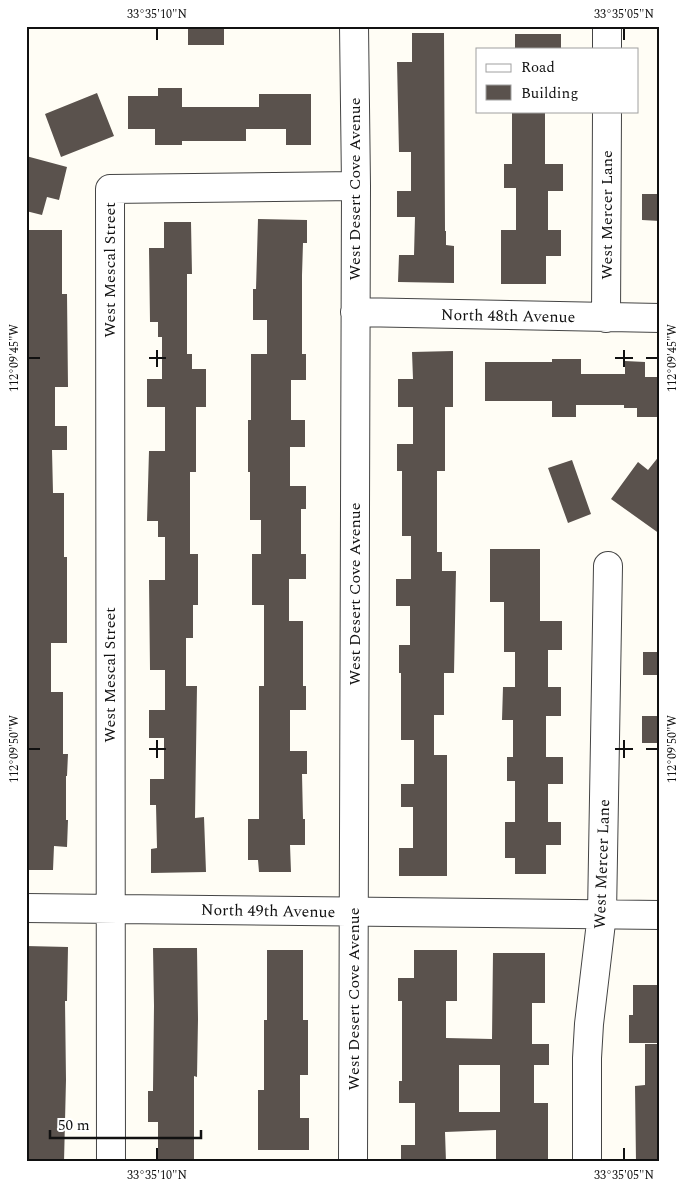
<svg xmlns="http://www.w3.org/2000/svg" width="686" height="1188" viewBox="0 0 686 1188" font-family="Spectral,serif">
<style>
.building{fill:#5a524d;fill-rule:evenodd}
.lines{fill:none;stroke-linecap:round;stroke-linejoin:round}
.minor-casing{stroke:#444;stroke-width:30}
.minor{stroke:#fff;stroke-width:28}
.ticks{fill:none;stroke:#111;stroke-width:2}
.labels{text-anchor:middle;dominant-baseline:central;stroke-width:5;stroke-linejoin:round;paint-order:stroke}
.street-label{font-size:16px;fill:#111;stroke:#fff}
.neatline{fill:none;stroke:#111;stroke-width:2}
.ticks-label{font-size:12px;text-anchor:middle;fill:#111}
</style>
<rect width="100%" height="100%" fill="#fffdf5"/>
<!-- building -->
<path class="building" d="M188,26h36v19h-36z
M412,33h32l1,198h1v14l8,1v37l-56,-1 1,-27h15l1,-38h-18v-26h14v-39h-12l-2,-90h15z
M515,34h46v15h-46z
M158,88h24v19h77v-13h52v51h-25v-16h-40v12h-64v4h-27v-16h-27v-33h30z
M97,93l17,43 -53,21 -16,-43z
M512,111h33v53h18v27h-15v39h13v26h-15v28h-45v-54h15v-42h-12v-24h8z
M26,156l41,11 -8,33 -12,-3 -5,18 -16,-4z
M642,194h18v27l-18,-1z
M258,219l49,1v23h-4l-1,32v79h4v26h-15v40h14v27h-15v39h16v23h-5v45h5v25h-17v42h14v65h3v24h-16v41h17v23h-5l1,45h2v26h-15l1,27h-32l-1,-12h-10v-41h11v-133h5v-81h-12v-51h9v-34h-11v-48h-2v-52h3v-66h16v-34h-14v-31h3z
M164,222h27l1,52h-5v80h5v15h14v38h-10v65h-6v82h8v51h-5v33h-7v48h11l-2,132 9,-1 2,55 -55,1v-24l6,-1 -1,-43h-6v-26h14v-41h-15v-28h16v-40h-15l-1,-90h16v-43h-7v-16h-11l2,-70h16v-44h-18v-28h15v-42h-4v-15h-8l-1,-74h15z
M29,230h33v64h5l1,93h-13v39h12v24h-15l1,43h11v64h3v86h-16v49h12v62h5l-1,22h-1v44h2l-1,27 -13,-1 -1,24h-27v-313h3v-76h-3v-226h3z
M453,351v56h-8v64h-8v81h5v19h14l-2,102h-10v42h-10v40h13v121h-48v-28h14v-41h-12v-23h13v-44h-13v-67h-2v-28h11v-39h-14v-27h15v-43h-9v-65h-5v-27h16v-37h-15v-28h15l-1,-27z
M552,359h29v15h44v-13l20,1v15h15v40h-23v-9h-13v-3h-48v12h-24v-16h-67v-39h67z
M660,455v79l-49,-35 27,-37 10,8z
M572,460l19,54 -23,9 -20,-55z
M490,549h50v72h22v29h-14v37h13v29h-15v41h17v27h-15v38h13v23h-15v29h-31v-16h-10v-36h10v-41h-8v-24h6v-37h-11l1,-33h12v-35h-11v-50h-14z
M643,652h17v23h-17z
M642,716h18v27h-18z
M26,946l42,1 -1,54h-2l1,79 -2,82h-38z
M153,948h44l1,71 -1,58 -3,-1v86h-36v-40h-10v-31h5l1,-85z
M267,950h36v70h5v55h-8v43h9v32h-51v-60h6v-70h3z
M414,950h43v51h-11v37l46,1 1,-86h52v50h-13v41h17v21h-15v38h14v59h-52v-32l-51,2 1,30h-45v-17h14v-42h-16v-22h3v-80h-4v-23h16zM459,1065h41v47h-41z
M633,985h27v58h-31v-28h4z
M645,1044h15v118h-24l-1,-76 10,-1z"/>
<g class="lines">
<defs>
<path id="minor" d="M607,49v-23
M355,312l305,6
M606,318l1,-207
M26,908l634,7
M111,1162l-1,-973 246,-3
M353,1162l3,-976 -2,-160
M587,1162v-104l2,-34 13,-110 6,-348"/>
</defs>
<!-- minor casing -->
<use href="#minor" class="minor-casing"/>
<!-- minor -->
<use href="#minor" class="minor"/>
</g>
<!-- ticks -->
<path class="ticks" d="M157,28v12M624,28v12M157,350v17M624,350v17M28,358h12M149,358h17M615,358h18M646,358h12M157,740v18M624,740v18M28,749h12M149,749h17M615,749h18M646,749h12M157,1148v12M624,1148v12"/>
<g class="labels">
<!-- street labels -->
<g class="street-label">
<text transform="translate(355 189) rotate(-90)">West Desert Cove Avenue</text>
<text transform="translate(607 215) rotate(-90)">West Mercer Lane</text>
<text transform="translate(110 270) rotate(-90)">West Mescal Street</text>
<text transform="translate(508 316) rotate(1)">North 48th Avenue</text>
<text transform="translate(355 594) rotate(-90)">West Desert Cove Avenue</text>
<text transform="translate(110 675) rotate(-90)">West Mescal Street</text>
<text transform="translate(602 864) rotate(-88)">West Mercer Lane</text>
<text transform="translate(268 911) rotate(1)">North 49th Avenue</text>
<text transform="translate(354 999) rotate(-90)">West Desert Cove Avenue</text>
</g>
</g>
<!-- border -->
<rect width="686" height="1188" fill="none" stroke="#ffffff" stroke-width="55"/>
<!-- legend -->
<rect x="476" y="48" width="162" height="65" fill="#ffffff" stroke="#a0a0a0"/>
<rect x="486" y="64" width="25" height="8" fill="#ffffff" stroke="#a0a0a0"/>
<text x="521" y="72" font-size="15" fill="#111111">Road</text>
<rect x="486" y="85" width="25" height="15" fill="#5a524d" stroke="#a0a0a0"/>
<text x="521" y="98" font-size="15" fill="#111111">Building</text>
<!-- scale -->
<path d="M50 1130v8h151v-8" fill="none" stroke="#111111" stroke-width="2.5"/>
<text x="58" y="1130" font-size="15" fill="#111111" stroke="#ffffff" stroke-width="4" paint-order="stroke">50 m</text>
<rect x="28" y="28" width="630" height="1132" class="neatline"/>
<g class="ticks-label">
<text x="157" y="18">33°35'10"N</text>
<text x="624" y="18">33°35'05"N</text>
<text transform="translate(672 358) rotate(-90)" y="4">112°09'45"W</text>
<text transform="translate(14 358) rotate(-90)" y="4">112°09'45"W</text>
<text transform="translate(14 749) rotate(-90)" y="4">112°09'50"W</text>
<text transform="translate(672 749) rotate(-90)" y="4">112°09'50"W</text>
<text x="157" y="1179">33°35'10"N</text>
<text x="624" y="1179">33°35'05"N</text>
</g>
</svg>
